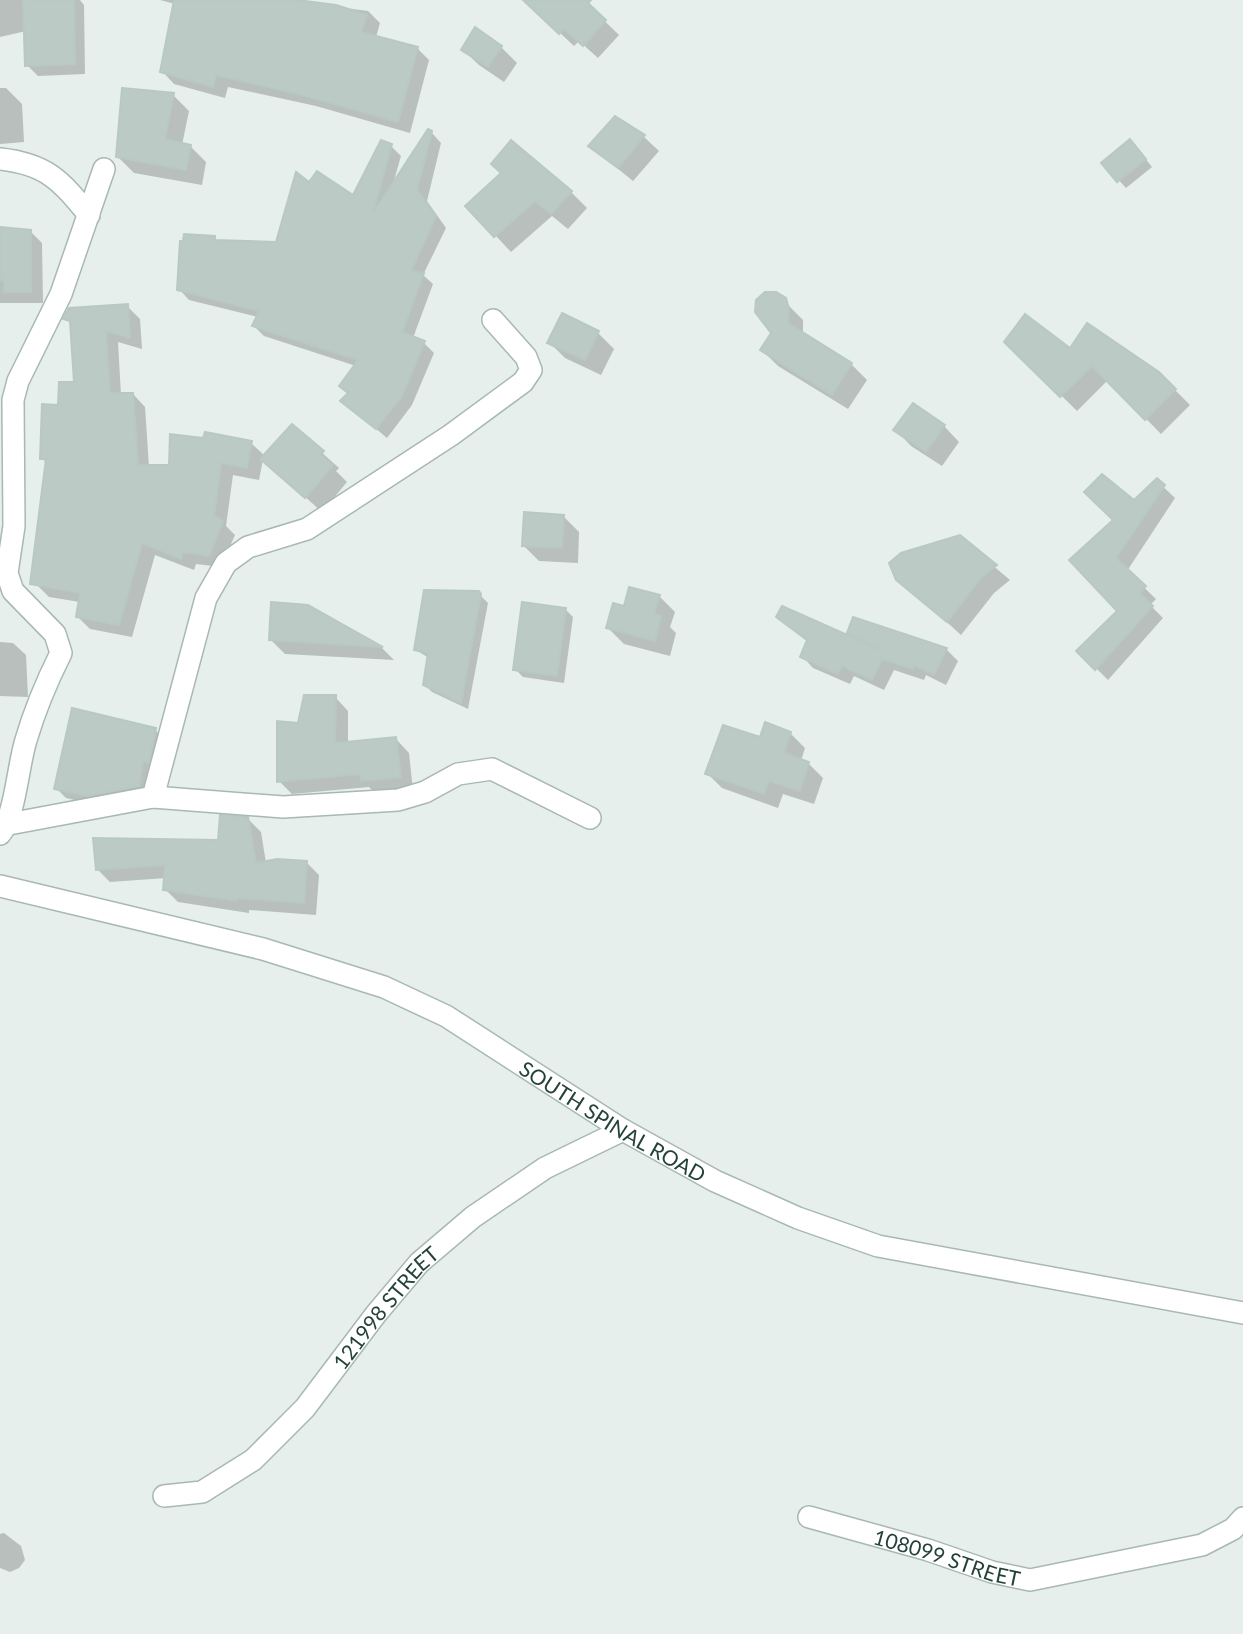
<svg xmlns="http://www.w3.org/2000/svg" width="1243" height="1634" viewBox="0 0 1243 1634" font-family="Lato,sans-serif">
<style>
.shadow{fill:#0003}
.building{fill:#bbcac4;stroke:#b8c9c2;stroke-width:2}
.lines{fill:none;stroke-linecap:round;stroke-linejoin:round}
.minor-casing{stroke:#a8b8b2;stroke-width:24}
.tertiary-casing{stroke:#a8b8b2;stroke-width:24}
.minor{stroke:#fff;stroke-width:21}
.tertiary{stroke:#fff;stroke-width:21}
.labels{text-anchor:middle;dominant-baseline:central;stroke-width:5;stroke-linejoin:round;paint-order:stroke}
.street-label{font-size:21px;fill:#24423a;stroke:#f7fbf9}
</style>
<rect width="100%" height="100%" fill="#e6efeb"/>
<!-- shadow -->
<path class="shadow" d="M0,0h80l4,5 1,69 -47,2 -11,-11 -1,-34 -26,6z
M160,0h123l85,11 12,12 -4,14 41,11 12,12 -19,73 -94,-27 -88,-19 -3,11 -51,-14 -12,-13 13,-67z
M525,0h62l-2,2 34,33 -21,23 -19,-17 -5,5z
M501,47l16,16 -13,19 -25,-17 -16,-15z
M0,88h6l16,16 2,38 -24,2z
M173,95l16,16 -7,34 8,1 16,16 -4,23 -68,-12 -16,-16z
M616,118l28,19 15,14 -26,30 -43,-35z
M431,132l10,11 -14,58 19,27 -23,47 10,9 -20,54 11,5 10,10 -22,52 -25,33 -44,-37 6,-7 7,-28 -92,-30 -10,-10 4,-9 -69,-17 -10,-11 35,-51 4,4 59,2 33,-60 43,13 38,-51 10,10 -8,28z
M1137,148l15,19 -26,21 -23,-25z
M571,192l16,16 -19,21 -16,-13 -41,36 -43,-46z
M0,229l30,2 12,12 1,60h-43z
M758,301l29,3 16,16v14l48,30 16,16 -19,29 -70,-43 -16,-16 11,-17 -14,-16z
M127,306l13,13 2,30 -24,-7 3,53 12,-1 12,13 4,60h22l80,-24 14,13 27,-30 47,42 -3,3 11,11 -25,30 -59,-53 -4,21 -26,-5 -7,51 9,9 -14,32 -25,-3 -2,6 -39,-15 -23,82 -42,-8 -13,-13 3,-14 -31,-5 -13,-13 11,-120 -5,-6 18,-51 16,-23 -4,-59 -6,-7z
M563,315l35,18 16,16 -13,26 -36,-17 -16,-16z
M1006,341l64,10 88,22 32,32 -29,29 -53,-54 -31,31z
M944,426l15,16 -17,24 -31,-20 -15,-16z
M1157,481l18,17 -48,73 29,28 -6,6 13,13 -55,62 -29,-29 41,-40 -49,-51z
M563,516l16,16 -1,31 -39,-2 -15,-15z
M959,537l51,43 -16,13 -33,42 -56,-51z
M478,593l10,10 -20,106 -36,-17 -8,-8 5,-26 -13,-8z
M659,596l16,16 -5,15 6,6 -6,23 -46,-12 -16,-16 17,-20z
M307,606l75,42 12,12 -109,-6 -14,-14z
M566,610l7,7 -9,66 -41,-6 -8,-8z
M778,617l79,25 -8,-9 5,-14 93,31 11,11 -12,24 -20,-10 -2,5 -30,-10 -10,20 -30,-14 -4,8 -37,-16 -11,-12 6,-14z
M0,642l13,1 13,12 2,42 -28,-1z
M335,697l13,14v33l48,-5 13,14 4,37 -37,4 -7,-7 -77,7 -13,-13 20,-56z
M155,730l11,10 -17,56 -49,10 -34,-8 -10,-10z
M790,733l15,15 -4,13 7,2 15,15 -9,26 -31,-10 -5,14 -56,-20 -15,-15 54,-33z
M248,819l13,13 5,31 40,-1 13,13 -3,40 -67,-5v3l-71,-11 -13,-13 1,-11 -56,4 -13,-13 122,-27z
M4,1533l17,13 4,14 -6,8 -9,4 -10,-4v-34z"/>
<!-- building -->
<path class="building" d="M23,0h51l1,64 -50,2z
M174,0h123l39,5 31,10 -6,17 57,15 -20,75 -96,-27 -86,-20 -3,12 -53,-15z
M523,0h68l-3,3 18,17 -23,26 -19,-17 -5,5z
M475,27l27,19 -14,21 -27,-17z
M122,88l52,5 -9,46 26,6 -5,25 -70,-13z
M615,116l30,19 -27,33 -30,-22z
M428,129l4,2 -15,59 19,26 -25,55 13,2 -22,59 23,9 -23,55 -26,33 -36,-28 8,-8 -9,-7 19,-26 -106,-34 7,-15 -82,-21 3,-49h3l1,-7 31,2v4l61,2 20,-70 13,10 8,-11 36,24 28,-55 11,4 -19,69z
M1130,139l16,20 -29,23 -16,-19z
M511,140l61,51 -21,23 -16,-13 -41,36 -29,-31 36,-33 -10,-9z
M0,227l31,3v62h-27v-12h-4z
M765,292h11l10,6 3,11 -1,14 64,40 -20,32 -72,-45 11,-17 -16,-21 1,-12z
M128,304l2,34 -24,-7 4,62h23l5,72h31l1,-31 33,4 2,-6 47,9 -5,27 -26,-5 -7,53 9,5 -14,35 -26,-4 -2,7 -39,-16 -23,82 -43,-8 4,-24 -50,-9 16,-125h-6l2,-55 16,1 1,-23h15l-4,-61 -7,-2 6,-11z
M562,313l37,18 -14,29 -38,-17z
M1025,314l45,34 17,-25 72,49 17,17 -31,31 -53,-54 -32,31 -56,-55z
M913,403l32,22 -19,27 -33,-22z
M292,424l32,27 -3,4 12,10 -28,33 -45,-39z
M1102,474l32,26 23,-22 8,7 -49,73 30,28 -6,7 13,13 -58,64 -19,-19 41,-40 -48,-51 44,-40 -29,-28z
M524,512l40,3 -2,33 -40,-2z
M960,535l37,30 -17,14 -33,43 -51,-42 -7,-17 12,-10z
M629,587l31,8 -6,19 7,2 -6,25 -49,-13 7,-25 11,3z
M424,590l55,1 2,3 -20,109 -38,-18 5,-32 -14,-3z
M271,602l37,3 75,42 -114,-7z
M522,602l44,6 -9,68 -44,-6z
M782,606l101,45 -36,-18 6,-16 94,31 -13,27 -20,-10 -1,4 -31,-10 -10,21 -30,-14 -4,8 -38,-17 7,-17 -31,-23z
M304,695h32l-1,48 61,-6 5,40 -40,4 -1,-7 -83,8v-61l21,2z
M72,708l84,20 -7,35 -6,-2 -4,25 -51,10 -34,-7z
M765,722l26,10 -7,21 25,9 -9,29 -31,-10 -5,13 -59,-20 18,-49 37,12z
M220,815l28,2 8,46 21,-4 30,2 -3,42 -67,-5 -1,3 -73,-11 2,-25 -69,5 -3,-32 125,2z"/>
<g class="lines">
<defs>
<g id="minor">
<path d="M0,159c47,5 61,22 89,56"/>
<path d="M153,797l53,-199 20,-35 22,-16 59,-18 144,-94 72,-53 8,-12 -5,-13 -33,-37"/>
<path d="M9,824l144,-27 130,10 115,-7 27,-8 33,-18 34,-5 98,49"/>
<path d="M0,834c15,-17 18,-69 26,-94 9,-31 21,-59 35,-87l-6,-19 -42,-43 -6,-18 7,-47 -1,-126 5,-19 43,-87 43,-125"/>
<path id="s1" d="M164,1496l38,-4 51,-32 52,-52 71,-94 43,-51 54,-46 72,-49 78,-38"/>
<path id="s2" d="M809,1517l119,33 64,22 38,8 172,-35 31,-16 10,-11"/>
</g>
<g id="tertiary">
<path id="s3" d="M0,886l263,63 121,38 62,29 177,114 92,51 83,37 80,28 365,67"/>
</g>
</defs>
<!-- minor casing -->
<use href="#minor" class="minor-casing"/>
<!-- tertiary casing -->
<use href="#tertiary" class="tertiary-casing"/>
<!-- minor -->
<use href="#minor" class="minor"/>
<!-- tertiary -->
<use href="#tertiary" class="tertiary"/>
</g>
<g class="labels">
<!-- street labels -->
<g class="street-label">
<text stroke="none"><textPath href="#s3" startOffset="663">SOUTH SPINAL ROAD</textPath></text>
<text stroke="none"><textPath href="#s1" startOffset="301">121998 STREET</textPath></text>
<text stroke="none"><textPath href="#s2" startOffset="144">108099 STREET</textPath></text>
</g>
</g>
</svg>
